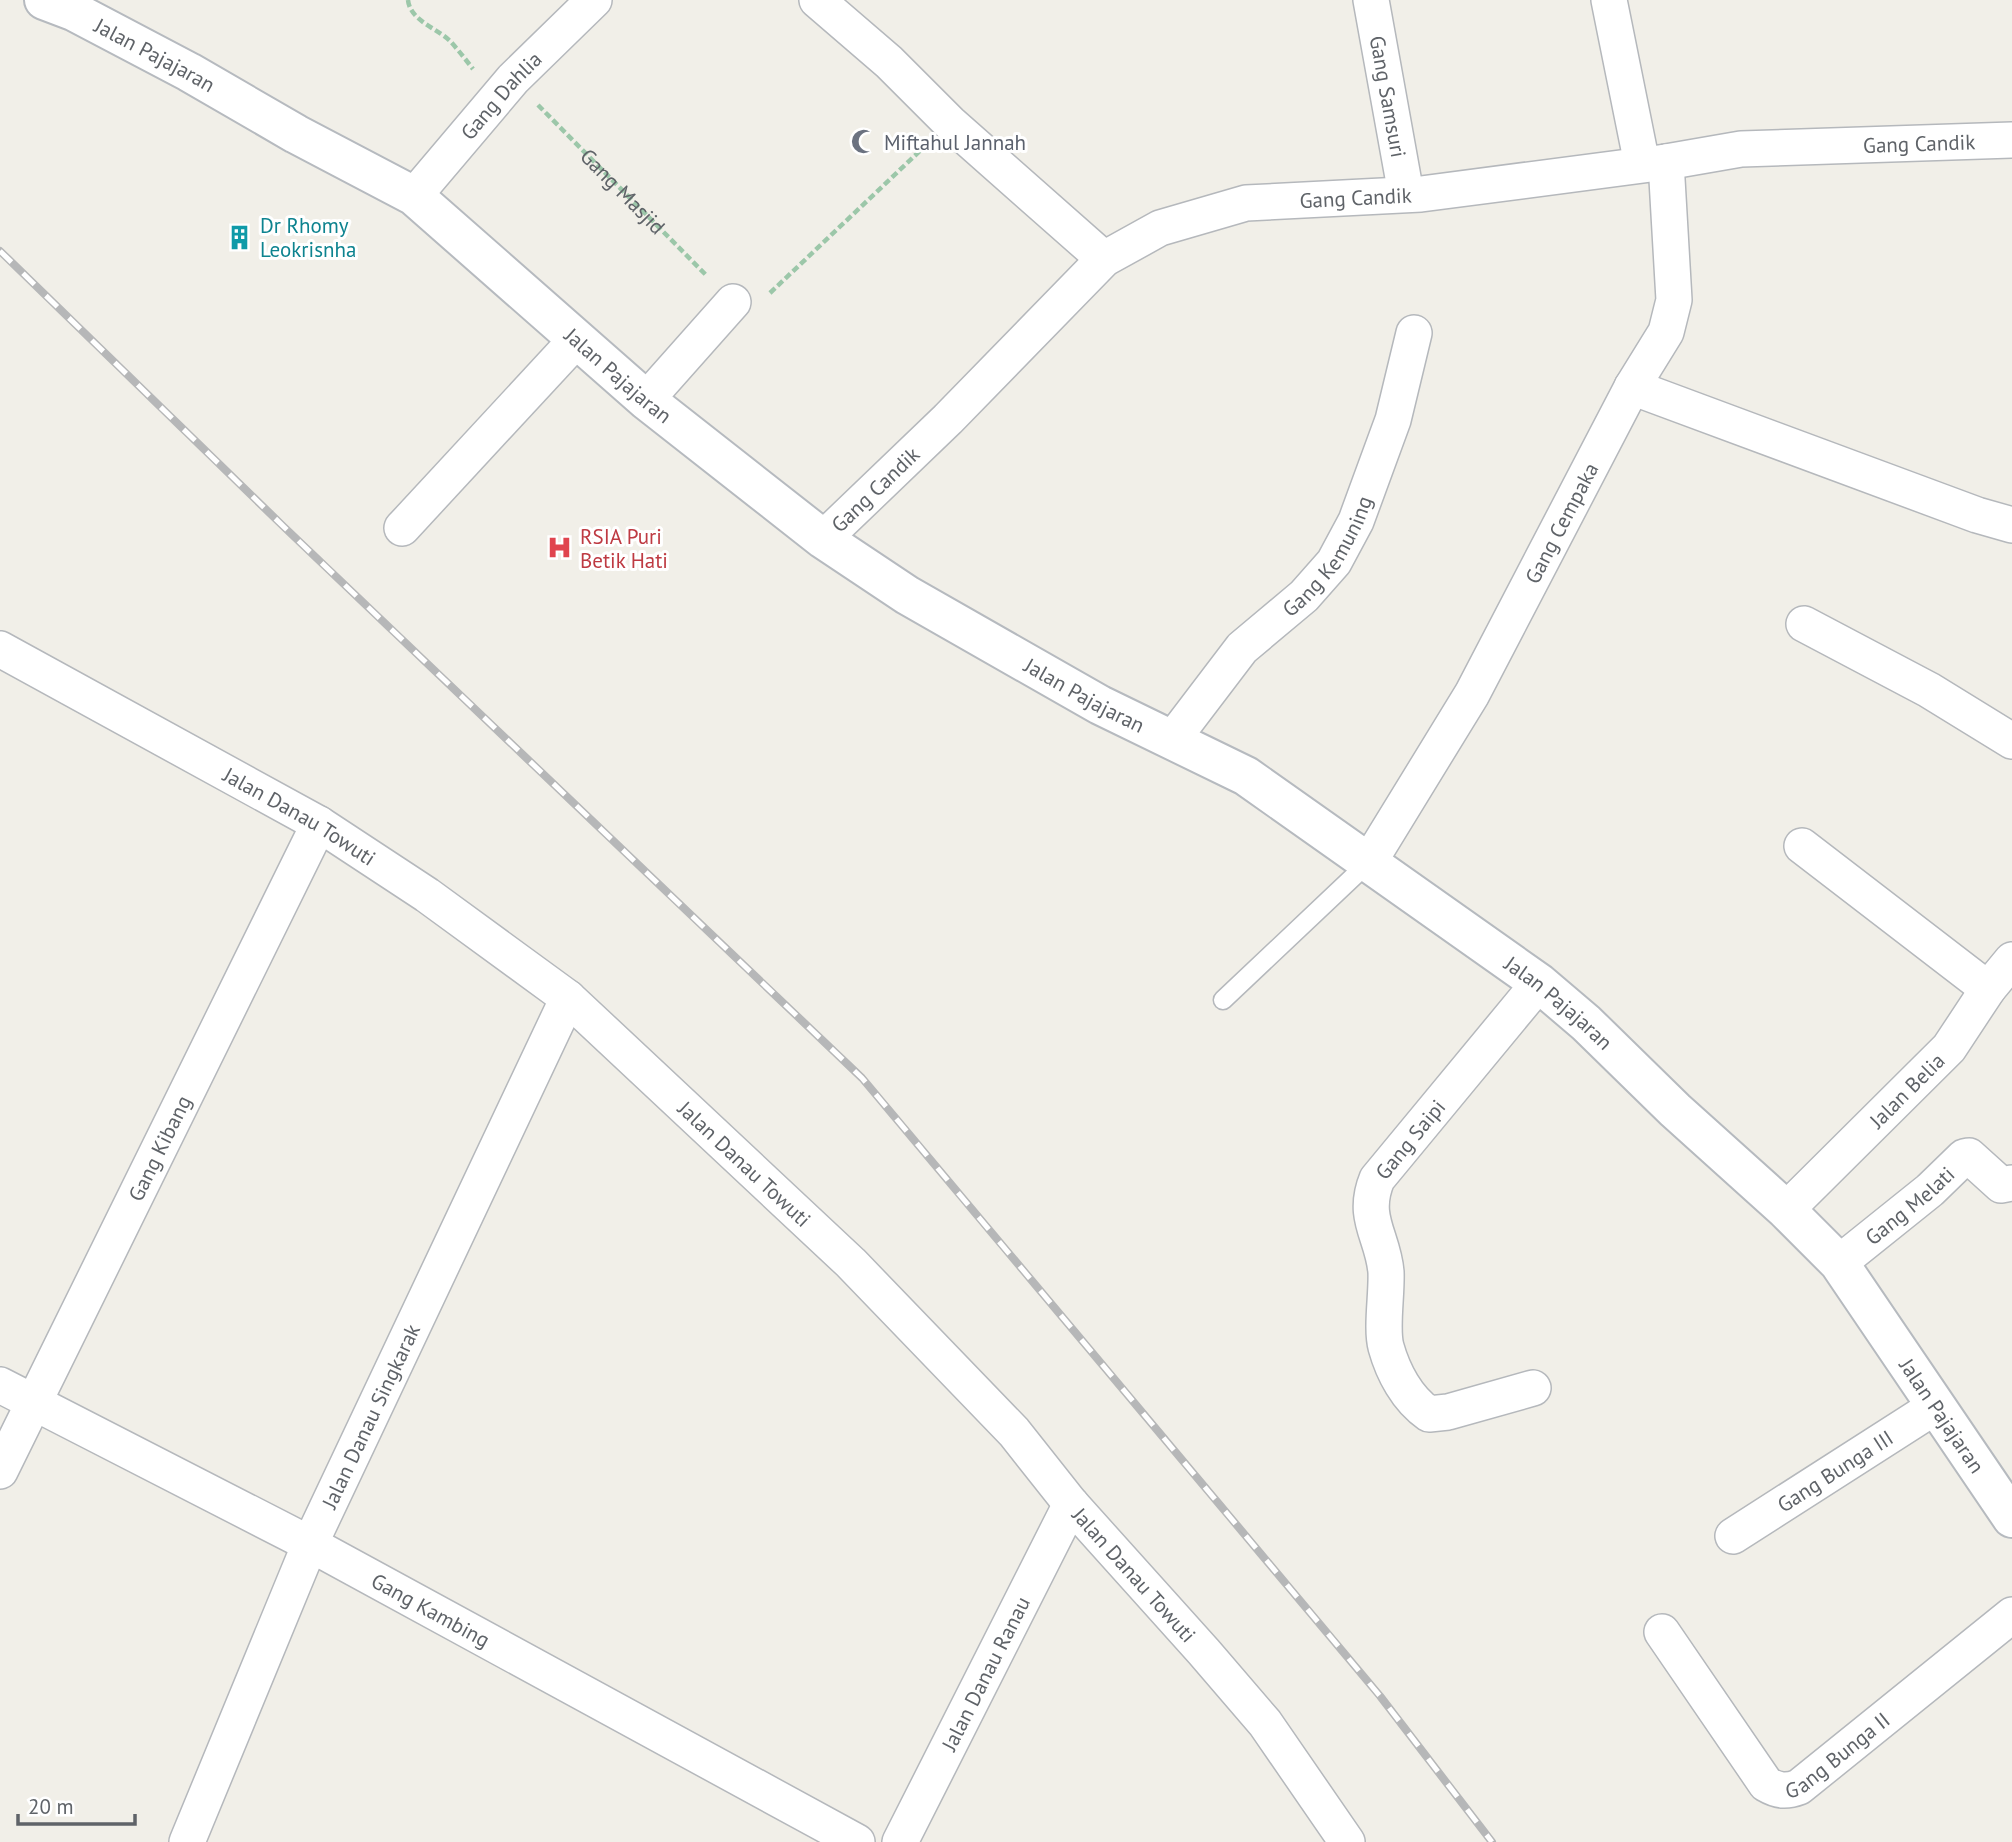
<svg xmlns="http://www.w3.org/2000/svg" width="2012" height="1842" viewBox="0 0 2012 1842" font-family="'PT Sans',sans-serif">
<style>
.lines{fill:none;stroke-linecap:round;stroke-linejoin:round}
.lane-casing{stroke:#b5b8bc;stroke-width:21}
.street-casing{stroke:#b5b8bc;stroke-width:38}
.secondary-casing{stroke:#b6babf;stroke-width:42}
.path{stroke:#9cc7a9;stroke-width:4.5;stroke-dasharray:7 3.5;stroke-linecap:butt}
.lane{stroke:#fff;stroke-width:18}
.street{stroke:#fff;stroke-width:35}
.secondary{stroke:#fff;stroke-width:38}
.rail-casing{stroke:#b6b7b8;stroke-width:8}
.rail{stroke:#fff;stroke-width:5;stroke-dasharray:16;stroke-linecap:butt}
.labels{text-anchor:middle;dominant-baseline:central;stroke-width:6;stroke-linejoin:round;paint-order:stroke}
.street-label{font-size:21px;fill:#5f6368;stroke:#fff}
.worship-label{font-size:21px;fill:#5b616d;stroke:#fff;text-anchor:start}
.culture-label{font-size:21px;fill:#0d838f;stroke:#fff;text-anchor:start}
.health-label{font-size:21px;fill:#be3a42;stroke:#fff;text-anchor:start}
</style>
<rect width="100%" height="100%" fill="#f1efe8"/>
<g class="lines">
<defs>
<path id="lane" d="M1223,1000l146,-138"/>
<g id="street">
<path d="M817,0l72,62 61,61 154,136"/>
<path id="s2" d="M1371,0l35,194"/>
<path d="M1609,0l33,164"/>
<path id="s3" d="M414,196l99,-117 81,-79"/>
<path d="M1632,387l345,128 35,10"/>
<path d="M646,400l87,-98"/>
<path d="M402,528l175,-189"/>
<path id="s4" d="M823,539l125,-120 156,-160 56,-31 86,-25 175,-9 245,-32 75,-13 271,-9"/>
<path d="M1804,624l125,66 83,51"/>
<path id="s5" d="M0,649l319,175 108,71 141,103 283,265 163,169 57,72 133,148 61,71 82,119"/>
<path id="s6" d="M1172,740l70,-92 62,-52 30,-34 22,-41 37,-101 21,-87"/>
<path d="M1802,846l186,143"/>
<path id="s7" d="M1369,862l103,-168 160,-307 34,-55 8,-32 -8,-138"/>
<path id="s8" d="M1786,1210l163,-162 39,-59 24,-29"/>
<path id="s9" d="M1839,1263l91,-73 34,-33 5,-1 32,29 11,-2"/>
<path id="s10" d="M0,1385l310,159 547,298"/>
<path id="s11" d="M1533,1388l-85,24 -19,2c-22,-15 -36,-42 -43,-67 -5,-19 1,-53 0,-75 -3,-36 -25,-54 -9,-93l162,-196"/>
<path id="s12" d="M0,1471l319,-647"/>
<path id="s13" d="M1733,1536l203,-130"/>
<path id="s14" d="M1662,1632l104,152c12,7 20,8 33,3l213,-172"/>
<path id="s15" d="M187,1842l123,-298 258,-546"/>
<path id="s16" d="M900,1842l171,-338"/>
</g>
<g id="secondary">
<path id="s17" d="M44,0l29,11 116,61 107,62 118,62 232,204 177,139 84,56 193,110 146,71 293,207 47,40 89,87 111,100 53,53 173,255"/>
</g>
</defs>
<!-- lane casing -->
<use href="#lane" class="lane-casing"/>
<!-- street casing -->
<use href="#street" class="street-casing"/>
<!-- secondary casing -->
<use href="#secondary" class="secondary-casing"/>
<!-- path -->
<g class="path">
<path d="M408,0c2,21 31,29 43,42 8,9 15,18 22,27"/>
<path id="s1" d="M538,105l168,170"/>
<path d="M770,293l154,-146"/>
</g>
<!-- lane -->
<use href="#lane" class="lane"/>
<!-- street -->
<use href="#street" class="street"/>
<!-- secondary -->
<use href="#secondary" class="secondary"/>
<defs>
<path id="rail" d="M0,251l284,276 578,551 518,618 112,146"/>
</defs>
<!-- rail casing -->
<use href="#rail" class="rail-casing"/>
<!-- rail -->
<use href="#rail" class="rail"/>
</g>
<!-- icons -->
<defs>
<symbol id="mosque-bare" viewBox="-9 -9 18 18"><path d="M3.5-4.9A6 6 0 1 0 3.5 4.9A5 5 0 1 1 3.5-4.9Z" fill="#6b7280" stroke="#fff" stroke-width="2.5" paint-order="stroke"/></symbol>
<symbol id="building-bare" viewBox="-9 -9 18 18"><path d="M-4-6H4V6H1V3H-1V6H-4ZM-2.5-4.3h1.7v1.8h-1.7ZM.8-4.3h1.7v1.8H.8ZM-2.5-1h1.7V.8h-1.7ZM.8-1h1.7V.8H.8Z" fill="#0f9aa8" stroke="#fff" stroke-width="2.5" paint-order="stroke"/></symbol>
<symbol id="hospital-bare" viewBox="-9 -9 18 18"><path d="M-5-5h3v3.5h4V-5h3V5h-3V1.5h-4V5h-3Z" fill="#e0444e" stroke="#fff" stroke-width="2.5" paint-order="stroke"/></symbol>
</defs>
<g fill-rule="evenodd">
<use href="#mosque-bare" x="846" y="124" width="35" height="35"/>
<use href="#building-bare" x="222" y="220" width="35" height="35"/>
<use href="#hospital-bare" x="542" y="530" width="35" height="35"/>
</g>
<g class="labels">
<!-- street labels -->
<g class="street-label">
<text stroke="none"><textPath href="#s17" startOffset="124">Jalan Pajajaran</textPath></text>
<text stroke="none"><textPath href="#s3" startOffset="133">Gang Dahlia</textPath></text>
<text stroke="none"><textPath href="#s2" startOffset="98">Gang Samsuri</textPath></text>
<text stroke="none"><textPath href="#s4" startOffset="1227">Gang Candik</textPath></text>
<text stroke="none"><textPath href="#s1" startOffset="121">Gang Masjid</textPath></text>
<text stroke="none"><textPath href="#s4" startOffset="660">Gang Candik</textPath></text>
<text stroke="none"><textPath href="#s17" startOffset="691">Jalan Pajajaran</textPath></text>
<text stroke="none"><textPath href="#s4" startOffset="72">Gang Candik</textPath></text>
<text stroke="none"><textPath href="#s7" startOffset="390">Gang Cempaka</textPath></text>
<text stroke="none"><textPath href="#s6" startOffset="243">Gang Kemuning</textPath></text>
<text stroke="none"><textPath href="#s17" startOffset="1258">Jalan Pajajaran</textPath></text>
<text stroke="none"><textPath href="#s5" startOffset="343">Jalan Danau Towuti</textPath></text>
<text stroke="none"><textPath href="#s17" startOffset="1825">Jalan Pajajaran</textPath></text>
<text stroke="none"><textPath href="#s8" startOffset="170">Jalan Belia</textPath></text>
<text stroke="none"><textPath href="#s11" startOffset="411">Gang Saipi</textPath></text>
<text stroke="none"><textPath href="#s12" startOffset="360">Gang Kibang</textPath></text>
<text stroke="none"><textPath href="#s5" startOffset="910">Jalan Danau Towuti</textPath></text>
<text stroke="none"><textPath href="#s9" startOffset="91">Gang Melati</textPath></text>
<text stroke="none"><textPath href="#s17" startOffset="2392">Jalan Pajajaran</textPath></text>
<text stroke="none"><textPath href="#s15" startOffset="464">Jalan Danau Singkarak</textPath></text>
<text stroke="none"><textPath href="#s13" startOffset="121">Gang Bunga III</textPath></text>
<text stroke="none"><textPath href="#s5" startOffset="1477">Jalan Danau Towuti</textPath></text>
<text stroke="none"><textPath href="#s10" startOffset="486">Gang Kambing</textPath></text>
<text stroke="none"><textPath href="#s16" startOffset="189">Jalan Danau Ranau</textPath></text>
<text stroke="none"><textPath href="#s14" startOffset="268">Gang Bunga II</textPath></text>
</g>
<!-- worship labels -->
<g class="worship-label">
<text x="884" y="142">Miftahul Jannah</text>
</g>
<!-- culture labels -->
<g class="culture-label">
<text x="260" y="225">Dr Rhomy<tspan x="260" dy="24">Leokrisnha</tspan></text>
</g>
<!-- health labels -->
<g class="health-label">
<text x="580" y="536">RSIA Puri<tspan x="580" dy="24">Betik Hati</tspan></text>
</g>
</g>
<!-- scale -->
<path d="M18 1814v10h117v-10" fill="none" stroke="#5f6368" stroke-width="3.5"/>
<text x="28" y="1814" font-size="21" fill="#5f6368" stroke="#ffffff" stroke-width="5" paint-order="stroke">20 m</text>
</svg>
